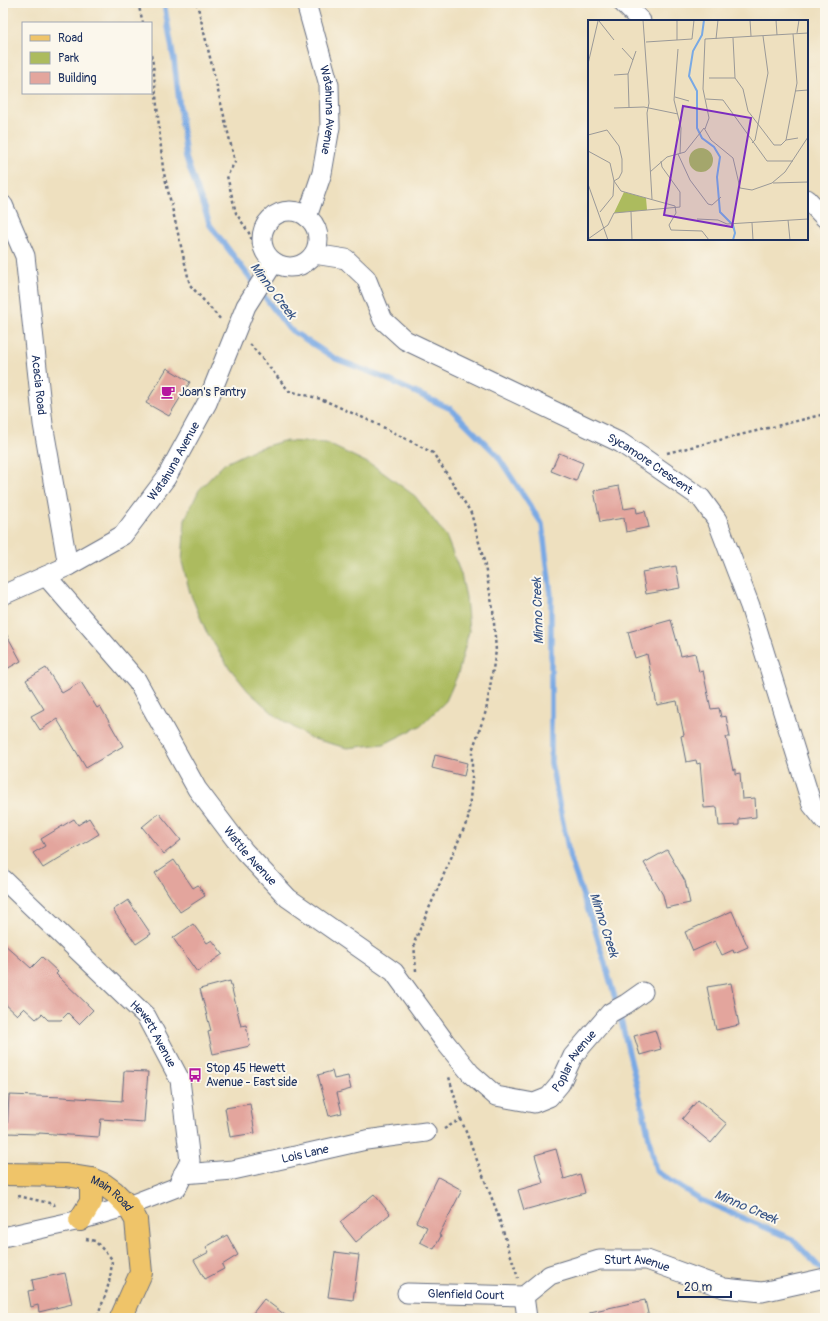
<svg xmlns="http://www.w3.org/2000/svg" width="828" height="1321" viewBox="0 0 828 1321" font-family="Pangolin,sans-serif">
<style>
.green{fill:#acbb5e;stroke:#64755e}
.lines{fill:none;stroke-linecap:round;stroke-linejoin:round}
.stream{stroke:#79a9e4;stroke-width:5.5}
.building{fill:#e3a59d}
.minor-casing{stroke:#656d80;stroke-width:21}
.major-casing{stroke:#656d80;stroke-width:24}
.path{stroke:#656d80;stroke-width:2.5;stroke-dasharray:3 3;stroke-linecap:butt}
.minor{stroke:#fff;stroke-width:19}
.major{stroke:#efc469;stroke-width:22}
.labels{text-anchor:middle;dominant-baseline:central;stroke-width:4;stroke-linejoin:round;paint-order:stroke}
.street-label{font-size:12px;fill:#1b2f5e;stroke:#fbf7ec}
.poi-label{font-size:12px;fill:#1b2f5e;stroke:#fbf7ec;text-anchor:start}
.water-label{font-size:13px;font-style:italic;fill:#375486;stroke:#fbf7ec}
.inset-river{fill:none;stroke:#79a9e4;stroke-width:2}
.inset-road{fill:none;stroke:#9a9998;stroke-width:1}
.view{fill:#7b2cbf;fill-opacity:0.15;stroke:#7b2cbf;stroke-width:2}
.inset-edge{fill:none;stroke:#1b2f5e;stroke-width:2}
</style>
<rect width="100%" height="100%" fill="#fbf7ec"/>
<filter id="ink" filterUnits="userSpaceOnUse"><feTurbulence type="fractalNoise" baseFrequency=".025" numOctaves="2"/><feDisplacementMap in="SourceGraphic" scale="8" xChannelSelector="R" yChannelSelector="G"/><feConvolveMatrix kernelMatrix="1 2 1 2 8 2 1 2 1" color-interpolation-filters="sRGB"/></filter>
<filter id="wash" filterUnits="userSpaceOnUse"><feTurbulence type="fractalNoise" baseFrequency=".012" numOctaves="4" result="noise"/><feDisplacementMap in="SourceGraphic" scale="16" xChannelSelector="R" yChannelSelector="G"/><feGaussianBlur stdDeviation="0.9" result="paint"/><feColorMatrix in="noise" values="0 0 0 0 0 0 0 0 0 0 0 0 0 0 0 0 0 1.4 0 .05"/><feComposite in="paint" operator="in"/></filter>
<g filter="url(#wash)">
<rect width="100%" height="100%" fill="#eee0bf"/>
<!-- green -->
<path class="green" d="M283,441l43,2 48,23 41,30 31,40 15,38 5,23 3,34 -11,43 -12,27 -24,24 -38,19 -37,4 -37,-10 -34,-22 -28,-25 -20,-25 -22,-35 -16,-38 -8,-31 3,-43 14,-29 25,-26 29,-14z"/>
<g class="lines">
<!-- stream -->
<path class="stream" d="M164,3l10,57 12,98 24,67 79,104 47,30 44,17 71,33 46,46 45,69 9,71v168l19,95 25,72 23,78 27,111 11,52 43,28 93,40 33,34"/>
</g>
<g id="blocks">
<!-- building -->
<path class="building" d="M167,368l23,14 -21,34 -23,-13z
M559,453l24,10 -7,18 -25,-10z
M619,486l5,23 12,-2 1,6 8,-2 4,16 -23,5 -2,-14 -24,4 -6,-31z
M676,566l4,22 -34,6 -4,-22z
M671,620l10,36 14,-3 4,19 4,-1 8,38 8,-1 2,9 5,-1 4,21h-4l7,33 2,-1v5l5,-1 2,26 13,-1 1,19 -17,2v6l-20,1 -2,-19 -13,1 -4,-45 -3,1 -1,-4 -10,2 -5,-26 3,-1 -7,-34 -20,4 -10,-51 -12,4 -7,-26z
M3,628l18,33 -18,10z
M46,668l16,25 19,-11 16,26 3,-2 23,40 -37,22 -29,-49 -17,11 -9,-14 13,-7 -18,-29z
M435,755l32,8 -3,13 -32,-8z
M159,813l22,27 -17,14 -22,-27z
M89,818l10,16 -56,34 -10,-15 12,-7 -4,-7 33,-20 4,6z
M667,850l18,31 5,22 -24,5 -3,-13 -19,-32z
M174,860l19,28 5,-3 7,11 -25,16 -25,-39z
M128,900l23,34 -15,10 -23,-34z
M732,911l16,36 -14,6 -1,-3 -11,5 -7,-14 -22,10 -8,-19z
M193,924l14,19 5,-3 11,14 -26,18 -24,-34z
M3,943l28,25 11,-11 16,15 -2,2 37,36 -14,14 -11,-11 -7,7h-13l-6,-6 -6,5 -12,-11 -7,7 -14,-13z
M230,981l11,45 5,-1 4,21 -37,8 -5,-22 3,-1 -11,-42z
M731,983l8,42 -23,5 -9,-43z
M655,1030l6,19 -21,6 -6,-19z
M124,1071l24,1 -4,50 -43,-3 -2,18 -60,-4v1l-32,-1 2,-38 54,2 59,4z
M332,1071l2,8 14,-3 3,13 -14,4 5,20 -13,3 -11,-41z
M698,1100l29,24 -16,19 -29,-24z
M250,1104l5,29 -25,4 -5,-29z
M556,1149l8,30 16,-5 5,19 -61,17 -6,-20 25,-7 -8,-28z
M438,1177l24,13 -23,45 2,1 -7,13 -14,-7 7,-15 -11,-5z
M374,1194l16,20 -34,28 -16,-20z
M227,1235l11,20 -16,10 2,4 -19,10 -11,-19 15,-8 -3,-5z
M335,1252l24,3 -6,45 -25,-3z
M65,1273l7,31 -33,8 -1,-7 -7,2 -3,-16 6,-1 -2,-10z
M264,1299l25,19h-40z
M645,1300l4,18h-58l-1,-6z"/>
</g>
</g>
<g filter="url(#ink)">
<use href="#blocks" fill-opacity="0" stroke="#656d80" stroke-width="1"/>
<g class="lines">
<defs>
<g id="minor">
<path id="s1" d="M306,3l23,82 1,42 -8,46 -15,44"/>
<path d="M623,3l18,18"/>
<path d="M807,199l18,19"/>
<path id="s2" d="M3,205l22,51 18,168 25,142"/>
<circle cx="290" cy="239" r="28"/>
<path id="s3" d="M314,254l32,5 20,19 17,42 22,20 216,103 24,16 56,39 16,22 33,86 62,199 13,16"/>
<path id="s4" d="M46,576l91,105 60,108 47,62 44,47 106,74 51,70 26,32 25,22 38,7 15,-6 11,-13 13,-28 37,-43 16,-9 17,-12"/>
<path id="s5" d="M3,595l65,-29 55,-31 43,-57 41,-75 39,-97 28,-44"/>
<path id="s6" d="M3,879l143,137 34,64 10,81 -13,26 -49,19 -48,14 -77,17"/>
<path id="s7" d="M183,1174l50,-4 133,-30 60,-8"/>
<path id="s8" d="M407,1293l117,3"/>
<path id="s9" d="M524,1296l26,-21 49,-15h48l77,28 38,4 63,-14"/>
<path d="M524,1296l3,22"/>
</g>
<g id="major">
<path id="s10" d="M3,1174l63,1 25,4 12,5 11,8 14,14 8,14 5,53 -20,45"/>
<path d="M80,1220l11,-18v-23"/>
</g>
</defs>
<!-- minor casing -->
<use href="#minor" class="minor-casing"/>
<!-- major casing -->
<use href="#major" class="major-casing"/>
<!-- path -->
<path class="path" d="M138,3l5,20
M197,3l38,159 -8,14 9,37 13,20 9,23
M151,55l2,9 10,105 27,116 32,36
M250,344l39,47 32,8 58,26 54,28 21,32 17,28 13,48 9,48 3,42 -10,60 -14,40v28l-4,40 -54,124 2,28
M667,453l158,-39
M461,1119l35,90 22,69
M444,1129l17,-10 -12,-42
M18,1196l36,8 1,4
M86,1239l9,2 17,18c-1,23 -7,39 -16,59"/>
<!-- minor -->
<use href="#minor" class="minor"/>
<!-- major -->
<use href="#major" class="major"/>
</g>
</g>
<!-- icons -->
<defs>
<symbol id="cafe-bare" viewBox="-9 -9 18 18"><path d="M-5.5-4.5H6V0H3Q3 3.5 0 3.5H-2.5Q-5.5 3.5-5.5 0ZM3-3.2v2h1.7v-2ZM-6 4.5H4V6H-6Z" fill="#b5179e" stroke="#fbf7ec" stroke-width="2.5" paint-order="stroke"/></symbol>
<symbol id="bus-bare" viewBox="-9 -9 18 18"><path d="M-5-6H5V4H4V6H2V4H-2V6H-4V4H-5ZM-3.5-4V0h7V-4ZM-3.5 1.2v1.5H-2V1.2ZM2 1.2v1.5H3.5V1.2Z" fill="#b5179e" stroke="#fbf7ec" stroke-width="2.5" paint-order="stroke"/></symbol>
</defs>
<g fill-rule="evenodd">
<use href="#cafe-bare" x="158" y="382" width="20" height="20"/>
<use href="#bus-bare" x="185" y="1065" width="20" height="20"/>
</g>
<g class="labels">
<!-- street labels -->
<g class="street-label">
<text stroke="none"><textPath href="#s1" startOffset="110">Watahuna Avenue</textPath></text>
<text stroke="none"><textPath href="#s2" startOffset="185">Acacia Road</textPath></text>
<text stroke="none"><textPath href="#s5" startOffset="224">Watahuna Avenue</textPath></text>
<text stroke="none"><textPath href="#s3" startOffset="410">Sycamore Crescent</textPath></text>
<text stroke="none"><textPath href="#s4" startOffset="348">Wattle Avenue</textPath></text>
<text stroke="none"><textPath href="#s6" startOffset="217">Hewett Avenue</textPath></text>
<text stroke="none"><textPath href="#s4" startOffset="794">Poplar Avenue</textPath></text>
<text stroke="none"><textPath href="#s7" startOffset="124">Lois Lane</textPath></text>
<text stroke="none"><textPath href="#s10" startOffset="114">Main Road</textPath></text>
<text stroke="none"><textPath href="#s9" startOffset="123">Sturt Avenue</textPath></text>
<text stroke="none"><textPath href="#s8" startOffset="59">Glenfield Court</textPath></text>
</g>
<!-- poi labels -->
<g class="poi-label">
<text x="179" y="392">Joan's Pantry</text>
<text x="206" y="1068">Stop 45 Hewett<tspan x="206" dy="14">Avenue - East side</tspan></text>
</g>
<!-- water labels -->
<g class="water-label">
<text transform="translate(273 291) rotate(53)">Minno Creek</text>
<text transform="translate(538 611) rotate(-92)">Minno Creek</text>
<text transform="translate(604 925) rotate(72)">Minno Creek</text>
<text transform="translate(746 1207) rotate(23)">Minno Creek</text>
</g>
</g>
<!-- overview -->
<g transform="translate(588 20)">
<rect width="220" height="220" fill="#eee0bf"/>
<path d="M101 140a12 12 0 1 1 24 0a12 12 0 1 1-24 0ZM36,172l22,6 1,12 -33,3z" fill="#acbb5e"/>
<path class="inset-river" d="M116,0l-2,15 -9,16 -4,25 8,15v37l5,10 12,9 6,10 -3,20 3,35 13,13 2,8 -2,7"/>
<path class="inset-road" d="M55,0l6,83 -2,10 5,86M89,0v20M162,0l1,16M188,0l1,15M11,1l15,19M209,13l2,-13M145,18l2,40M128,19l2,-19M58,22l46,-3 2,-19M34,28l11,12M90,29l-4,51 7,28 -1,26M0,44l10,-43M26,55l14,-1M121,58h26l8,11 5,22 26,34h7l5,-5 12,-2M207,71l13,-1M87,77l14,4M118,79l17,1 44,61h26M41,87l-1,-33 8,-23M26,88l30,-1 34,7M117,109l4,-11 -6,-29 2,-50 103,-6M0,115l19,-5 12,16 3,13v13l-3,6 -5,3 -1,15 -13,16M198,120l11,-57 -4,-49M164,123l3,-3 13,-67 -5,-37M0,131l22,12 4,18 7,10 54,15 1,7 -7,12 2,5 31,1 7,9M90,134l12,26 18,24 4,1 9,-8M62,152l17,-15 18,-5 19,-24 7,12 22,18 7,30 12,2 20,-7 13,-11 23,-35M185,163l35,-1M0,164l20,56M43,192l1,28M109,199l21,1 9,4 81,-5M200,200l2,20M164,203l1,17M0,219l20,-14 6,-12 66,-6v-15l-18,-25 -1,-6"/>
<path class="view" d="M95,86l68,12 -19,109 -68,-12z"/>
<rect width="220" height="220" class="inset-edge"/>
</g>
<!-- margin -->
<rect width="828" height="1321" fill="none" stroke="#fbf7ec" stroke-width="16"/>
<!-- legend -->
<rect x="22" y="22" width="130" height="72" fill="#fbf7ec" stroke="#a1a7b3"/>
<rect x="30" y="35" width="20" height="6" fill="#efc469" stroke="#a1a7b3"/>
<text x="58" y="42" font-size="12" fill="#1b2f5e">Road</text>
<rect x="30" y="52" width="20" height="12" fill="#acbb5e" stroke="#a1a7b3"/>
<text x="58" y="62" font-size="12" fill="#1b2f5e">Park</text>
<rect x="30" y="72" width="20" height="12" fill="#e3a59d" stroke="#a1a7b3"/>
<text x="58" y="82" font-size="12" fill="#1b2f5e">Building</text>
<!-- scale -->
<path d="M678 1291v6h53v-6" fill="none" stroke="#1b2f5e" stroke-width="2"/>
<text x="684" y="1291" font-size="12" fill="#1b2f5e" stroke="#fbf7ec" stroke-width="3" paint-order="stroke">20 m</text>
</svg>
